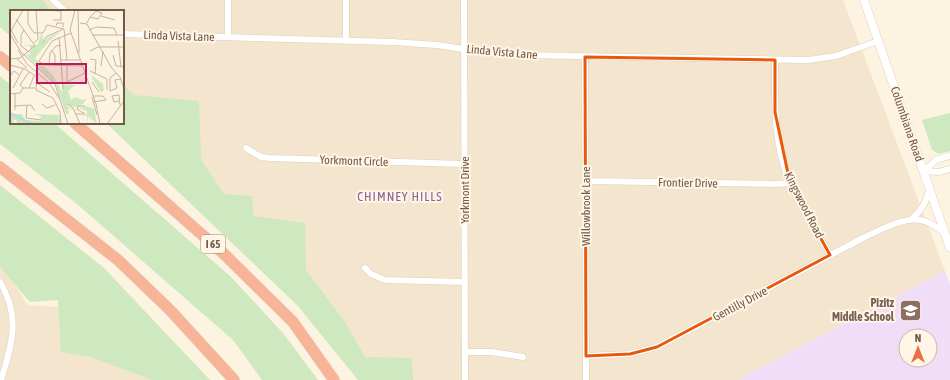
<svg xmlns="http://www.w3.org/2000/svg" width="950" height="380" viewBox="0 0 950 380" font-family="'Asap Condensed',sans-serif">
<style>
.residential{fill:#f4e5cf}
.education{fill:#f0ddf8;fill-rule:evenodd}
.green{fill:#cee9bf}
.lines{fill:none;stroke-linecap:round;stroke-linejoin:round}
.minor-casing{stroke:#e0cfbc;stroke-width:7}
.secondary-casing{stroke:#e5d0ba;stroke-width:9}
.motorway-casing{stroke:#ddd7d3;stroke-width:12}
.minor{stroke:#fff;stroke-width:6}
.secondary{stroke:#fff;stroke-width:8}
.motorway{stroke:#f7b496;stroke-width:11}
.marked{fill:none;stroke:#e8590c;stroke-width:3;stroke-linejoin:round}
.labels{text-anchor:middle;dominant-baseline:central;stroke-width:4;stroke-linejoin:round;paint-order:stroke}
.shield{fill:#fff6e7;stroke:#9d8878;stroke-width:1}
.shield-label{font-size:11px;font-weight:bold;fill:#735948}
.street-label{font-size:12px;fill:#735948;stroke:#fff6e7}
.education-label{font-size:12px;font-weight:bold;fill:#785e54;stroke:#fff6e7;text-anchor:end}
.neighbourhood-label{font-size:13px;letter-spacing:1px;fill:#886397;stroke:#fff6e7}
.inset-river{fill:none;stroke:#b5dce5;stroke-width:2}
.inset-road{fill:none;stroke:#c5b5a3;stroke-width:1}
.view{fill:#c2185b;fill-opacity:0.15;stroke:#c2185b;stroke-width:2}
.inset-edge{fill:none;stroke:#735948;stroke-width:2}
</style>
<rect width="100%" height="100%" fill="#fcf3e0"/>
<!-- residential -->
<path class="residential" d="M16,0h827l102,271 -208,109h-359l-255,-275v-94h-96z
M0,263l5,3 22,39 73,5 76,70h-176z"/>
<!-- education -->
<path class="education" d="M945,271l5,14v95h-213zM906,336h24v24h-24z"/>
<!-- green -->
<path class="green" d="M0,0h43l8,11h-40v26l-11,-10z
M0,76l11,9v38h43l176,153 53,57 35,47h-56l-29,-40 -156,-136 -77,-60z
M123,85l11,10 65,6 2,58 23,35 28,2 2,20 51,7 1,47 39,52 20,35 47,1 1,22h-55l-61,-75 -191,-182h17z
M950,113v38l-11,3 -7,-4 -10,-30z
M0,185l104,83 106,112h-58l-61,-23 -30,-5 -3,-52 -28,2 -30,-35z"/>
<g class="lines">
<defs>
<path id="minor" d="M53,0l12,11
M346,0v40
M464,0l1,380
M123,34l270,8 44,3 52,8 30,2 289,5 28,-4 42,-15
M228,37v-37
M585,57l1,323
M775,60c0,41 -2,84 15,123 11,24 27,48 40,72
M246,148l15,9 9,1 194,6
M924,171l12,-11 14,-4
M924,171l15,1 11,-3
M586,181l188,3 16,-1
M911,220c11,-10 15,-18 19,-32
M365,268l6,6 14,6 80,2
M0,282c21,35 12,62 1,98
M465,352h27l31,5
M586,356l44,-2 27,-7 204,-108c15,-7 42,-22 59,-19 10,1 17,8 25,13"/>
<path id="secondary" d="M864,0l86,248"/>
<path id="motorway" d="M0,57l11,9
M75,123l149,131 69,68 41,58
M0,167l118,93 52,50 64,70"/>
</defs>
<!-- minor casing -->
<use href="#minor" class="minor-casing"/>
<!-- secondary casing -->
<use href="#secondary" class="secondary-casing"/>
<!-- motorway casing -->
<use href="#motorway" class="motorway-casing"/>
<!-- minor -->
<use href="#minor" class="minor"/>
<!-- secondary -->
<use href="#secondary" class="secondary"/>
<!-- motorway -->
<use href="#motorway" class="motorway"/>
</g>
<!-- marked area -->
<path class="marked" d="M585,57l190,3v52l15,71 40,72 -173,92 -27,7 -44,2z"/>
<!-- icons -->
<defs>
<symbol id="school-square" viewBox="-11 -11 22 22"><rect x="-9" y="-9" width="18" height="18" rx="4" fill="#8d6e63" stroke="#fff6e7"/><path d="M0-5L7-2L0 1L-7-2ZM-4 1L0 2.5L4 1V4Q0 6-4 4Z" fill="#fff"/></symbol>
</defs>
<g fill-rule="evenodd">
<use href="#school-square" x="898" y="298" width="25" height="25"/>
</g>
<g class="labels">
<!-- shield labels -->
<rect class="shield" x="201" y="235" width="24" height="18" rx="3"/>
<g class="shield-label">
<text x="213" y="244">I 65</text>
</g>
<!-- street labels -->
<g class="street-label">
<text transform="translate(179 36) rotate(2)">Linda Vista Lane</text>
<text transform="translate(502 52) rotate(5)">Linda Vista Lane</text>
<text transform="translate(907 124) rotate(71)">Columbiana Road</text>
<text transform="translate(354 161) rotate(2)">Yorkmont Circle</text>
<text transform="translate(688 183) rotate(1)">Frontier Drive</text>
<text transform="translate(465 190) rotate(-90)">Yorkmont Drive</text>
<text transform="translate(804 205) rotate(63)">Kingswood Road</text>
<text transform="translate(586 206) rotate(-90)">Willowbrook Lane</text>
<text transform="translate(740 304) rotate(-28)">Gentilly Drive</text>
</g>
<!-- education labels -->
<g class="education-label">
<text x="894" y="303">Pizitz<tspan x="894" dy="14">Middle School</tspan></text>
</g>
<!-- neighbourhood labels -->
<g class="neighbourhood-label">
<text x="400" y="196">CHIMNEY HILLS</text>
</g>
</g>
<!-- overview -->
<g transform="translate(10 10)">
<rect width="114" height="114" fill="#fcf3e0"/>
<path d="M51,21l-11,9 -15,18 18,17 9,17 1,-8 12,1 -7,6 3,9 4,-3 8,3 4,-2 -4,6 -8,3 -9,-2 9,6 -7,-3 1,6h-3l-10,-30 -30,-29 5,-1 -2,-2 6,-5 -5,2v-3l-9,-1h16l5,-12 2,10 3,-5zM81,65l12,9 1,7 -3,1 -8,-12zM77,96l7,3 3,15 -9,-8 -1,8v-8h-6l6,-1v-4l-8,-3zM0,104h12l3,6 15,1 1,-5 -8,-2 26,1 2,9h-43l-2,-4h-3l1,4h-3z" fill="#cee9bf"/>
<path class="inset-river" d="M0,103l22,11"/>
<path class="inset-road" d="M18,0v14l6,9h9l4,-8 17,4 3,31M30,0l21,1v9h-8M65,0l-5,20 26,74 4,20M68,0l1,43M91,6l14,4M70,13l7,1 24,43 9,10 4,12M77,13l3,-6 8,2 4,-6 -6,-2 -6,6M46,16l1,-3h6v4M0,18l8,15M14,20l-3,5v11l8,6M79,20l7,-3 18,1 3,7M1,21l12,-21M61,23l-19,8 -13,20 5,4 38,1M0,24l11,18 34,32 13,40M82,25h32M49,27l4,52M108,31l3,26M24,33l4,-4 -2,-29M33,33l3,-6 17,-8M8,40l9,14 22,19 10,15M42,41l3,4v11M80,41l8,-4h26M103,45l3,11 8,1M0,49l10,-1 15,-12 -19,-27M7,49l10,9M80,49l6,1 -1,14M51,50h19M0,55l15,4 12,8 -1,13 17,8 7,14 1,12M39,55l1,-12 6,-7 5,-1M57,56v18M91,56l2,-15M80,61l17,8v11M106,63l-6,5v13l7,-3 -2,-8 6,-1M0,66l4,-5 5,4M57,72l18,-9M82,72l7,10M27,73l13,9M10,75l3,3h12M10,75l9,-13M3,78l10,-19M19,78l5,-12M0,84l10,-1 3,-5M5,84v16M83,86h10l3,4 -13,2M82,87l5,18M109,91l-5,1 -2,-6 7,-1 1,10M32,94l5,4 8,-3M58,94l5,4 7,16M17,95l-1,13 15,2M4,96l17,-1 4,6M66,104h9l-8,-5 1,-3h7M97,114l17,-23"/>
<path class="view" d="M27,54h49v19h-49z"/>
<rect width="114" height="114" class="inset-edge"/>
</g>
<!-- north arrow -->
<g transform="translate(918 348)"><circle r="19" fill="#fff6e7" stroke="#c7b7a7"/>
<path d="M0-3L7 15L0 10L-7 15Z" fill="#e87044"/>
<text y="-6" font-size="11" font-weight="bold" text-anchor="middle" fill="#735948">N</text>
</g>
</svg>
